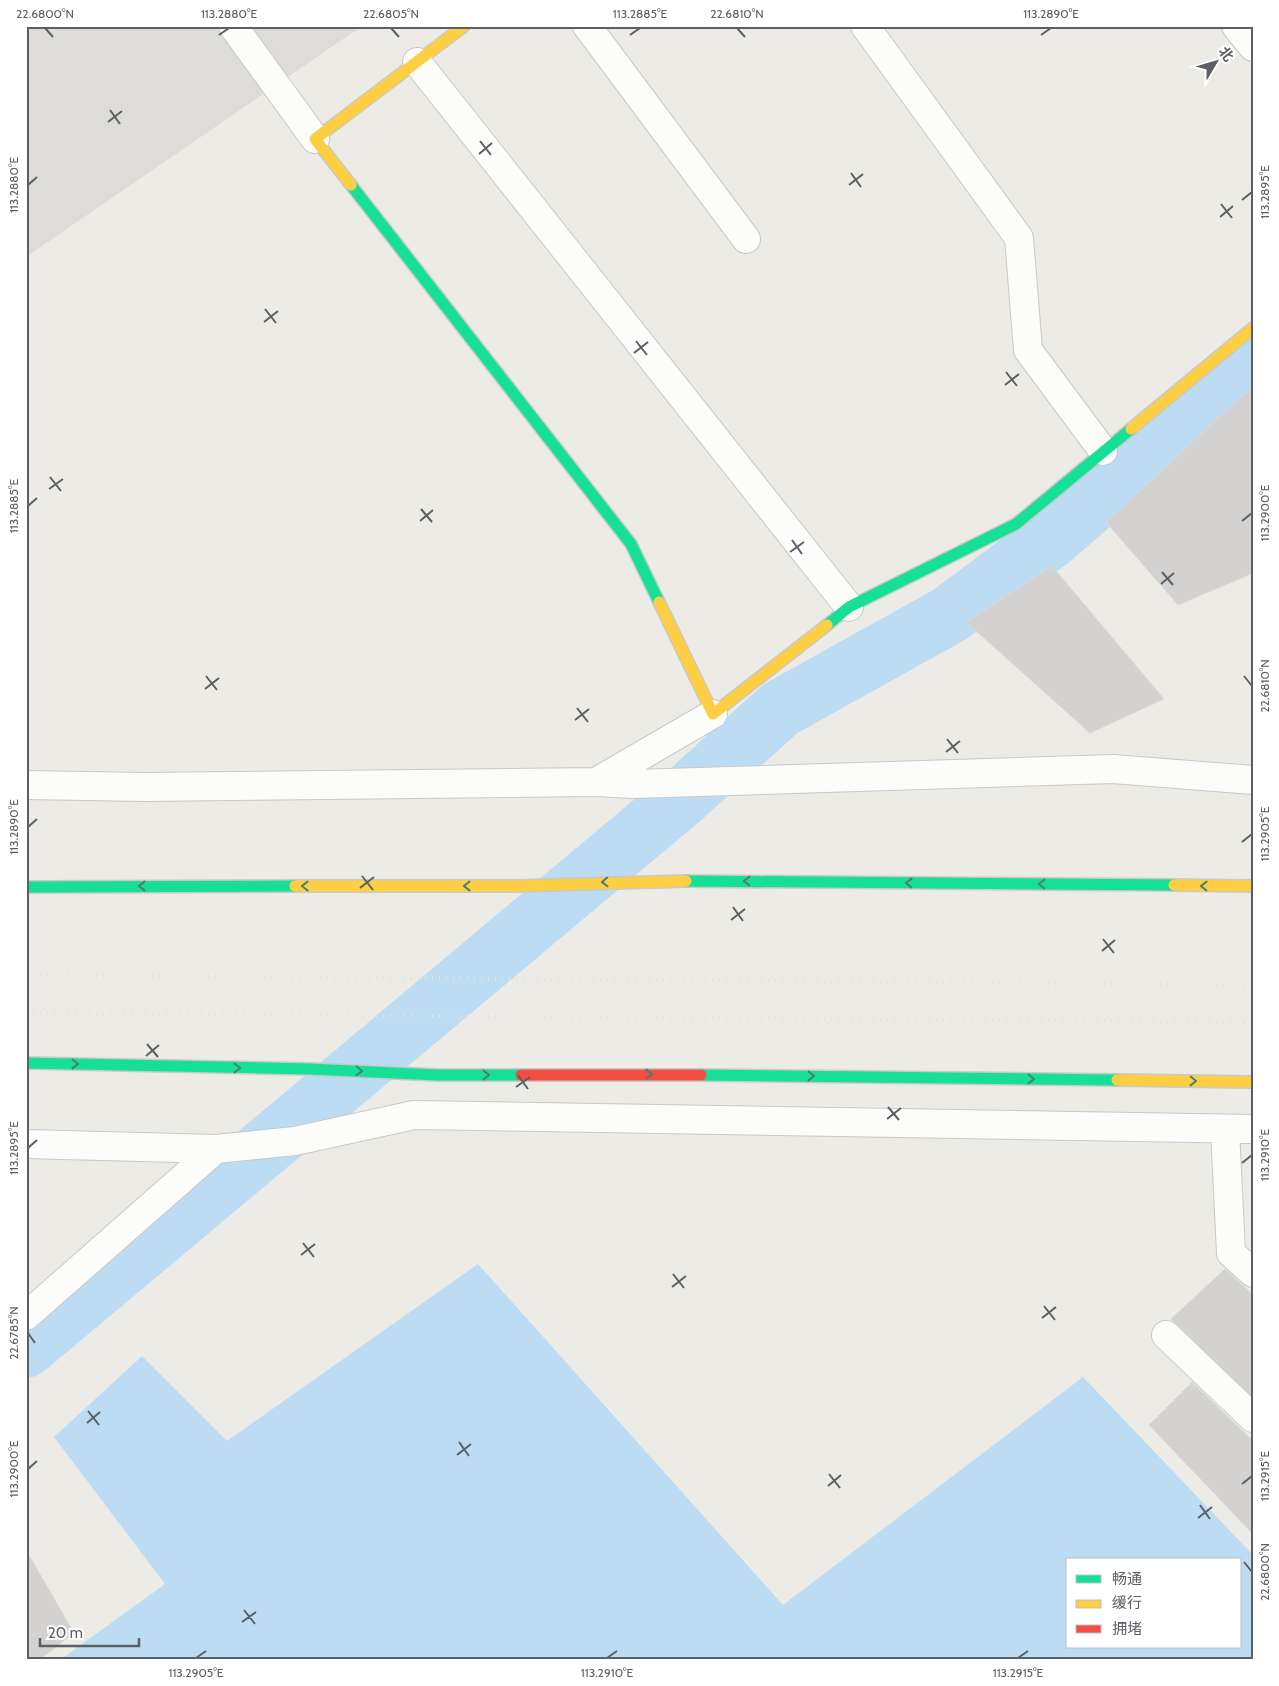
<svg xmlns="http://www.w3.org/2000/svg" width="1279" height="1686" viewBox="0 0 1279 1686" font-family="Cabin,'Noto Sans SC',sans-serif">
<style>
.industrial{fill:#dddcd8}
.water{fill:#bcdcf4;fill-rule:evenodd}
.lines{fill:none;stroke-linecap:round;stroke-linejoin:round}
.river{stroke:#bcdcf4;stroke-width:59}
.building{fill:#d3d2d0;stroke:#dbdad6}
.street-casing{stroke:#c8c8c7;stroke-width:30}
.fast-casing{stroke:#c9c9c8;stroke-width:14}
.slow-casing{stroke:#c9c9c8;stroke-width:14}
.jam-casing{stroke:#c9c9c8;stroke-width:14}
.street{stroke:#fcfcfb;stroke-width:28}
.fast{stroke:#16e098;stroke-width:11}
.slow{stroke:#ffcf43;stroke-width:11}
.jam{stroke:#f24e42;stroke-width:11}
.rail{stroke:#e3e2e2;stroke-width:4;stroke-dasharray:1 6;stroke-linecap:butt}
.oneway{stroke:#4a8071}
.ticks{fill:none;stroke:#5c6064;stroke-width:2}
.neatline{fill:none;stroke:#5c6064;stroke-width:2}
.ticks-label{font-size:12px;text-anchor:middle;fill:#5c6064}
</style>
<rect width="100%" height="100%" fill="#ecebe6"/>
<!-- industrial -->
<path class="industrial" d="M26,26h336l-336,231z"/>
<!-- water -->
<path class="water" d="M478,1264l305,341 300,-228 170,178v105h-1193l105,-76 -111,-147 88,-81 85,85zM1068,1560h172v87h-172z"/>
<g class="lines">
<!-- river -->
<path class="river" d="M26,1348l657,-551 97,-88 169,-94 102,-76 202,-175"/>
</g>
<!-- building -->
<path class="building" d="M1253,386v187l-75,32 -72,-83z
M1052,566l112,133 -74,34 -124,-111z
M1225,1269l28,26v103l-82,-79z
M1192,1382l61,59v93l-104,-109z
M26,1550l48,83 -35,27h-13z"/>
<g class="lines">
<defs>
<path id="street" d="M233,26l82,113
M587,26l159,213
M865,26l154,212 9,112 75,101
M1236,26l17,21
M417,62l432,545
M596,782l117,-68
M26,785l119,2 451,-5 38,2 479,-15 140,11
M1225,1130l6,123 22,20
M26,1144l190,5 79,-8 119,-26 839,14
M26,1316l190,-167
M1166,1335l87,83"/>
<path id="fast" d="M351,185l280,359 28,58
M827,625l22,-18 167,-83 115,-95
M686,881l488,4
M26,887l269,-1
M26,1063l284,6 127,6h84
M701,1075l416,5"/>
<path id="slow" d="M351,185l-36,-46 149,-113
M1131,429l122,-101
M659,602l54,112 114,-89
M1174,885l79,1
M295,886h221l170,-5
M1117,1080l136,2"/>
<path id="jam" d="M521,1075h180"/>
</defs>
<!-- street casing -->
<use href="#street" class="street-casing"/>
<!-- fast casing -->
<use href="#fast" class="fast-casing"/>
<!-- slow casing -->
<use href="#slow" class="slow-casing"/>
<!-- jam casing -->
<use href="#jam" class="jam-casing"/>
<!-- street -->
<use href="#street" class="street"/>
<!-- fast -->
<use href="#fast" class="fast"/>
<!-- slow -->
<use href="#slow" class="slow"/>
<!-- jam -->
<use href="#jam" class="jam"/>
<!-- rail -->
<path class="rail" d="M26,975l1227,10
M26,1013l1227,9"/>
</g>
<!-- one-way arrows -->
<defs><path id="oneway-chevron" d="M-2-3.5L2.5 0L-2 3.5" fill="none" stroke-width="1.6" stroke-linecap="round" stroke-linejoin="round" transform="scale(1.25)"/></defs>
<g class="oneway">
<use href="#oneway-chevron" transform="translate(747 881) rotate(-179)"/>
<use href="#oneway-chevron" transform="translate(605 882) rotate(178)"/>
<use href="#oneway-chevron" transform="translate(909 883) rotate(-179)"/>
<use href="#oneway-chevron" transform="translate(1042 884) rotate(-179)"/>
<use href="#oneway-chevron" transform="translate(142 886) rotate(180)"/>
<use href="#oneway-chevron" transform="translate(305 886) rotate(180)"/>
<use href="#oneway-chevron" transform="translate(467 886) rotate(180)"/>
<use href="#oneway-chevron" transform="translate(1204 886) rotate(-179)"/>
<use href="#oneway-chevron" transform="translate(75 1064) rotate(1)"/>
<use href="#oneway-chevron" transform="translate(237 1068) rotate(1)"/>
<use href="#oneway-chevron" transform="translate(359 1071) rotate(3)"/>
<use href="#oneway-chevron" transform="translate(649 1074)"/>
<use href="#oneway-chevron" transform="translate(486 1075)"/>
<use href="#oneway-chevron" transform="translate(811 1076) rotate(1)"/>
<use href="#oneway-chevron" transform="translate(1031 1079) rotate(1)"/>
<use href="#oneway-chevron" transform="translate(1193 1081) rotate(1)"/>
</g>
<!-- ticks -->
<path class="ticks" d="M45,28l8,9M391,28l8,9M737,28l8,9M219,35l10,-7M630,35l10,-7M1041,35l10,-7M110,110l10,14M108,122l14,-11M480,141l11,14M479,154l13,-11M851,173l10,14M28,185l9,-8M849,185l14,-11M1242,200l10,-8M1221,204l11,14M1220,217l13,-11M265,309l11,14M264,322l14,-11M636,341l11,14M634,353l14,-11M1006,372l11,14M1005,385l14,-11M50,477l11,14M49,489l14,-10M28,506l9,-8M421,509l11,13M420,521l13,-11M1242,521l10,-8M792,540l10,14M790,552l14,-10M1162,572l11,13M1161,584l13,-11M206,676l11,14M1244,676l8,10M205,689l14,-11M577,708l11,14M575,720l14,-11M947,739l11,14M946,752l14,-11M28,827l9,-8M1242,842l10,-8M362,876l11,14M360,888l14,-11M733,907l10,14M731,920l14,-11M1103,939l11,14M1102,951l13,-11M147,1044l11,13M146,1056l13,-11M518,1075l10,14M516,1087l14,-10M888,1107l11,13M887,1119l14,-11M28,1148l9,-8M1242,1163l10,-8M303,1243l11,14M301,1255l14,-11M673,1274l11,14M672,1287l14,-11M1044,1306l11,14M1042,1318l14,-11M28,1333l7,10M88,1411l11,14M87,1423l13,-11M459,1442l10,14M457,1455l14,-11M28,1469l9,-8M829,1474l11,14M1242,1484l10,-8M828,1486l13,-11M1200,1505l10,14M1198,1518l14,-11M1244,1562l8,10M244,1610l11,14M242,1622l14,-10M196,1658l10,-7M607,1658l10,-7M1018,1658l10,-7"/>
<!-- border -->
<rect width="1279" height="1686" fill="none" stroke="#ffffff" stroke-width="55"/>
<!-- legend -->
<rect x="1066" y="1558" width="175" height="90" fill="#ffffff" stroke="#bebfc1"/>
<rect x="1076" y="1575" width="25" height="8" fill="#16e098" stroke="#bebfc1"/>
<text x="1112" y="1584" font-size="15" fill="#5c6064">畅通</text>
<rect x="1076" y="1600" width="25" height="8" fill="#ffcf43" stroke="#bebfc1"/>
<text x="1112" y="1608" font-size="15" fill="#5c6064">缓行</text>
<rect x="1076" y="1625" width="25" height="8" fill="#f24e42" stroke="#bebfc1"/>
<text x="1112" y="1634" font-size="15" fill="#5c6064">拥堵</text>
<!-- north arrow -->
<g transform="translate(1216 62) rotate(52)" stroke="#ffffff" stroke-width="4" paint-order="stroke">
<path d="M0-4L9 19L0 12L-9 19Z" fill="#5c6064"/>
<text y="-8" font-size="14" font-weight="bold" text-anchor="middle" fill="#5c6064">北</text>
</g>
<!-- scale -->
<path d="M40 1638v8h99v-8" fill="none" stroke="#5c6064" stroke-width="2.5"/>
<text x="48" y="1638" font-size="15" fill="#5c6064" stroke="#ffffff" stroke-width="4" paint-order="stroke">20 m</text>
<rect x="28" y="28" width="1224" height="1630" class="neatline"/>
<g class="ticks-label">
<text x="45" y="18">22.6800°N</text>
<text x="229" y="18">113.2880°E</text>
<text x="391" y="18">22.6805°N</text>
<text x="640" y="18">113.2885°E</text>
<text x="737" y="18">22.6810°N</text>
<text x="1051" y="18">113.2890°E</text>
<text transform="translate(14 185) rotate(-90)" y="4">113.2880°E</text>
<text transform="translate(1265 192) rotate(-90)" y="4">113.2895°E</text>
<text transform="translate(14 506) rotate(-90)" y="4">113.2885°E</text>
<text transform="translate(1265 513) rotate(-90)" y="4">113.2900°E</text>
<text transform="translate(1265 686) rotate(-90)" y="4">22.6810°N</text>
<text transform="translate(14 827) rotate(-90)" y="4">113.2890°E</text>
<text transform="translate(1265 834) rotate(-90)" y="4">113.2905°E</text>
<text transform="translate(14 1148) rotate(-90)" y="4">113.2895°E</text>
<text transform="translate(1265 1155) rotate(-90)" y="4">113.2910°E</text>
<text transform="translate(14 1333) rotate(-90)" y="4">22.6785°N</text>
<text transform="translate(14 1469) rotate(-90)" y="4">113.2900°E</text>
<text transform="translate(1265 1476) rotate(-90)" y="4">113.2915°E</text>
<text transform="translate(1265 1572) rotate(-90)" y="4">22.6800°N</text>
<text x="196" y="1677">113.2905°E</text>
<text x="607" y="1677">113.2910°E</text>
<text x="1018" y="1677">113.2915°E</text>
</g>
</svg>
